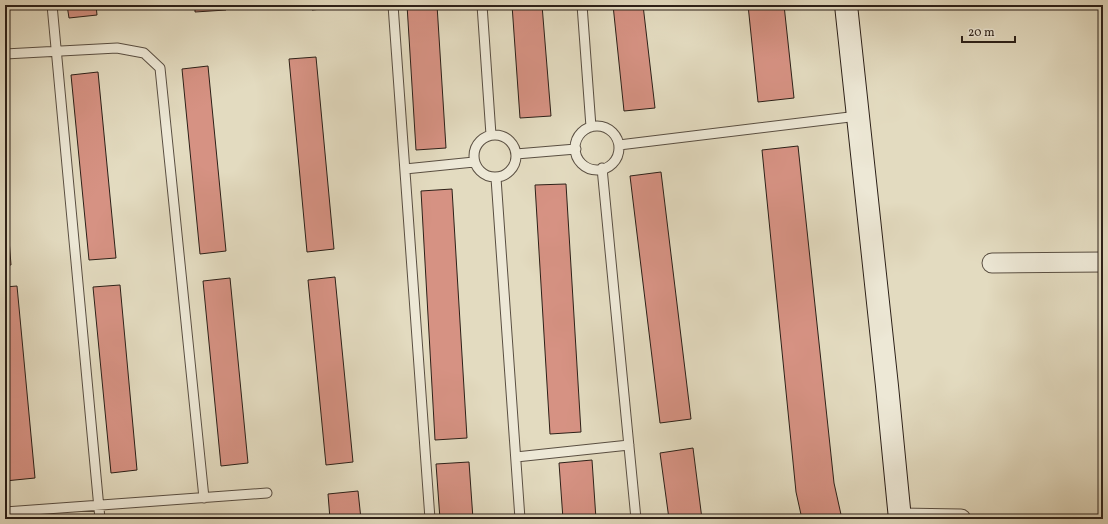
<svg xmlns="http://www.w3.org/2000/svg" width="1108" height="524" viewBox="0 0 1108 524" font-family="Vollkorn,serif">
<style>
.building{fill:#d69283;stroke:#2c2018}
.lines{fill:none;stroke-linecap:round;stroke-linejoin:round}
.lane-casing{stroke:#5a4f42;stroke-width:11}
.street-casing{stroke:#5a4f42;stroke-width:21}
.secondary-casing{stroke:#2c2018;stroke-width:24}
.lane{stroke:#ede8d6;stroke-width:9}
.street{stroke:#ede8d6;stroke-width:19}
.secondary{stroke:#ede8d6;stroke-width:22}
</style>
<rect width="100%" height="100%" fill="#e3dbc0"/>
<filter id="stains"><feTurbulence type="fractalNoise" baseFrequency=".005" numOctaves="4"/><feColorMatrix values="0 0 0 0 .2 0 0 0 0 .09 0 0 0 0 .02 0 0 0 .5 -.17"/></filter>
<radialGradient id="worn" r=".72"><stop offset=".6" stop-color="#630" stop-opacity="0"/><stop offset="1" stop-color="#630" stop-opacity=".3"/></radialGradient>
<!-- building -->
<path class="building" d="M67,5h29l1,10 -28,3z
M195,5h30l1,5 -31,2z
M311,5h31v2l-30,3z
M407,5h30l9,143 -30,2z
M512,5h30l9,111 -31,2z
M613,5h30l12,103 -31,3z
M748,5h36l10,93 -36,4z
M316,57l18,192 -27,3 -18,-193z
M208,66l18,185 -26,3 -18,-185z
M98,72l18,186 -27,2 -18,-185z
M798,146l36,337 8,36h-40l-6,-27 -34,-342z
M661,172l30,247 -31,4 -30,-247z
M566,184l15,248 -31,2 -15,-249z
M5,187l6,78h-6z
M452,189l15,249 -32,2 -14,-249z
M335,277l18,185 -27,3 -18,-185z
M230,278l18,185 -27,3 -18,-185z
M120,285l17,185 -26,3 -18,-186z
M17,286l18,192 -30,3v-194z
M693,448l9,71h-33l-9,-66z
M592,460l4,59h-33l-4,-56z
M469,462l4,57h-33l-4,-55z
M358,491l3,28h-31l-2,-25z
M250,516v3h-25z"/>
<g class="lines">
<defs>
<path id="lane" d="M52,5l48,514
M393,5l37,514
M482,5l9,130
M582,5l9,122
M5,54l112,-6 27,5 16,15 44,430
M575 148a22 22 0 1 1 44 0a22 22 0 1 1-44 0Z
M474 156a21 21 0 1 1 42 0a21 21 0 1 1-42 0Z
M619,145l239,-29
M516,154l60,-5
M602,168l34,351
M405,169l69,-7
M496,178l24,341
M516,457l113,-12
M5,512l262,-19"/>
<path id="street" d="M992,263l111,-1
M900,518l61,1"/>
<path id="secondary" d="M846,5l41,381 13,133"/>
</defs>
<!-- lane casing -->
<use href="#lane" class="lane-casing"/>
<!-- street casing -->
<use href="#street" class="street-casing"/>
<!-- secondary casing -->
<use href="#secondary" class="secondary-casing"/>
<!-- lane -->
<use href="#lane" class="lane"/>
<!-- street -->
<use href="#street" class="street"/>
<!-- secondary -->
<use href="#secondary" class="secondary"/>
</g>
<!-- margin -->
<rect width="1108" height="524" fill="none" stroke="#e3dbc0" stroke-width="20"/>
<rect x="6" y="6" width="1096" height="512" fill="none" stroke="#2c2018" stroke-width="2"/>
<rect x="10" y="10" width="1088" height="504" fill="none" stroke="#2c2018"/>
<!-- scale -->
<path d="M962 36v6h53v-6" fill="none" stroke="#2c2018" stroke-width="2"/>
<text x="968" y="36" font-size="12" fill="#2c2018" stroke="#ede8d6" stroke-width="3" paint-order="stroke">20 m</text>
<rect width="100%" height="100%" filter="url(#stains)"/>
<rect width="100%" height="100%" fill="url(#worn)"/>
</svg>
